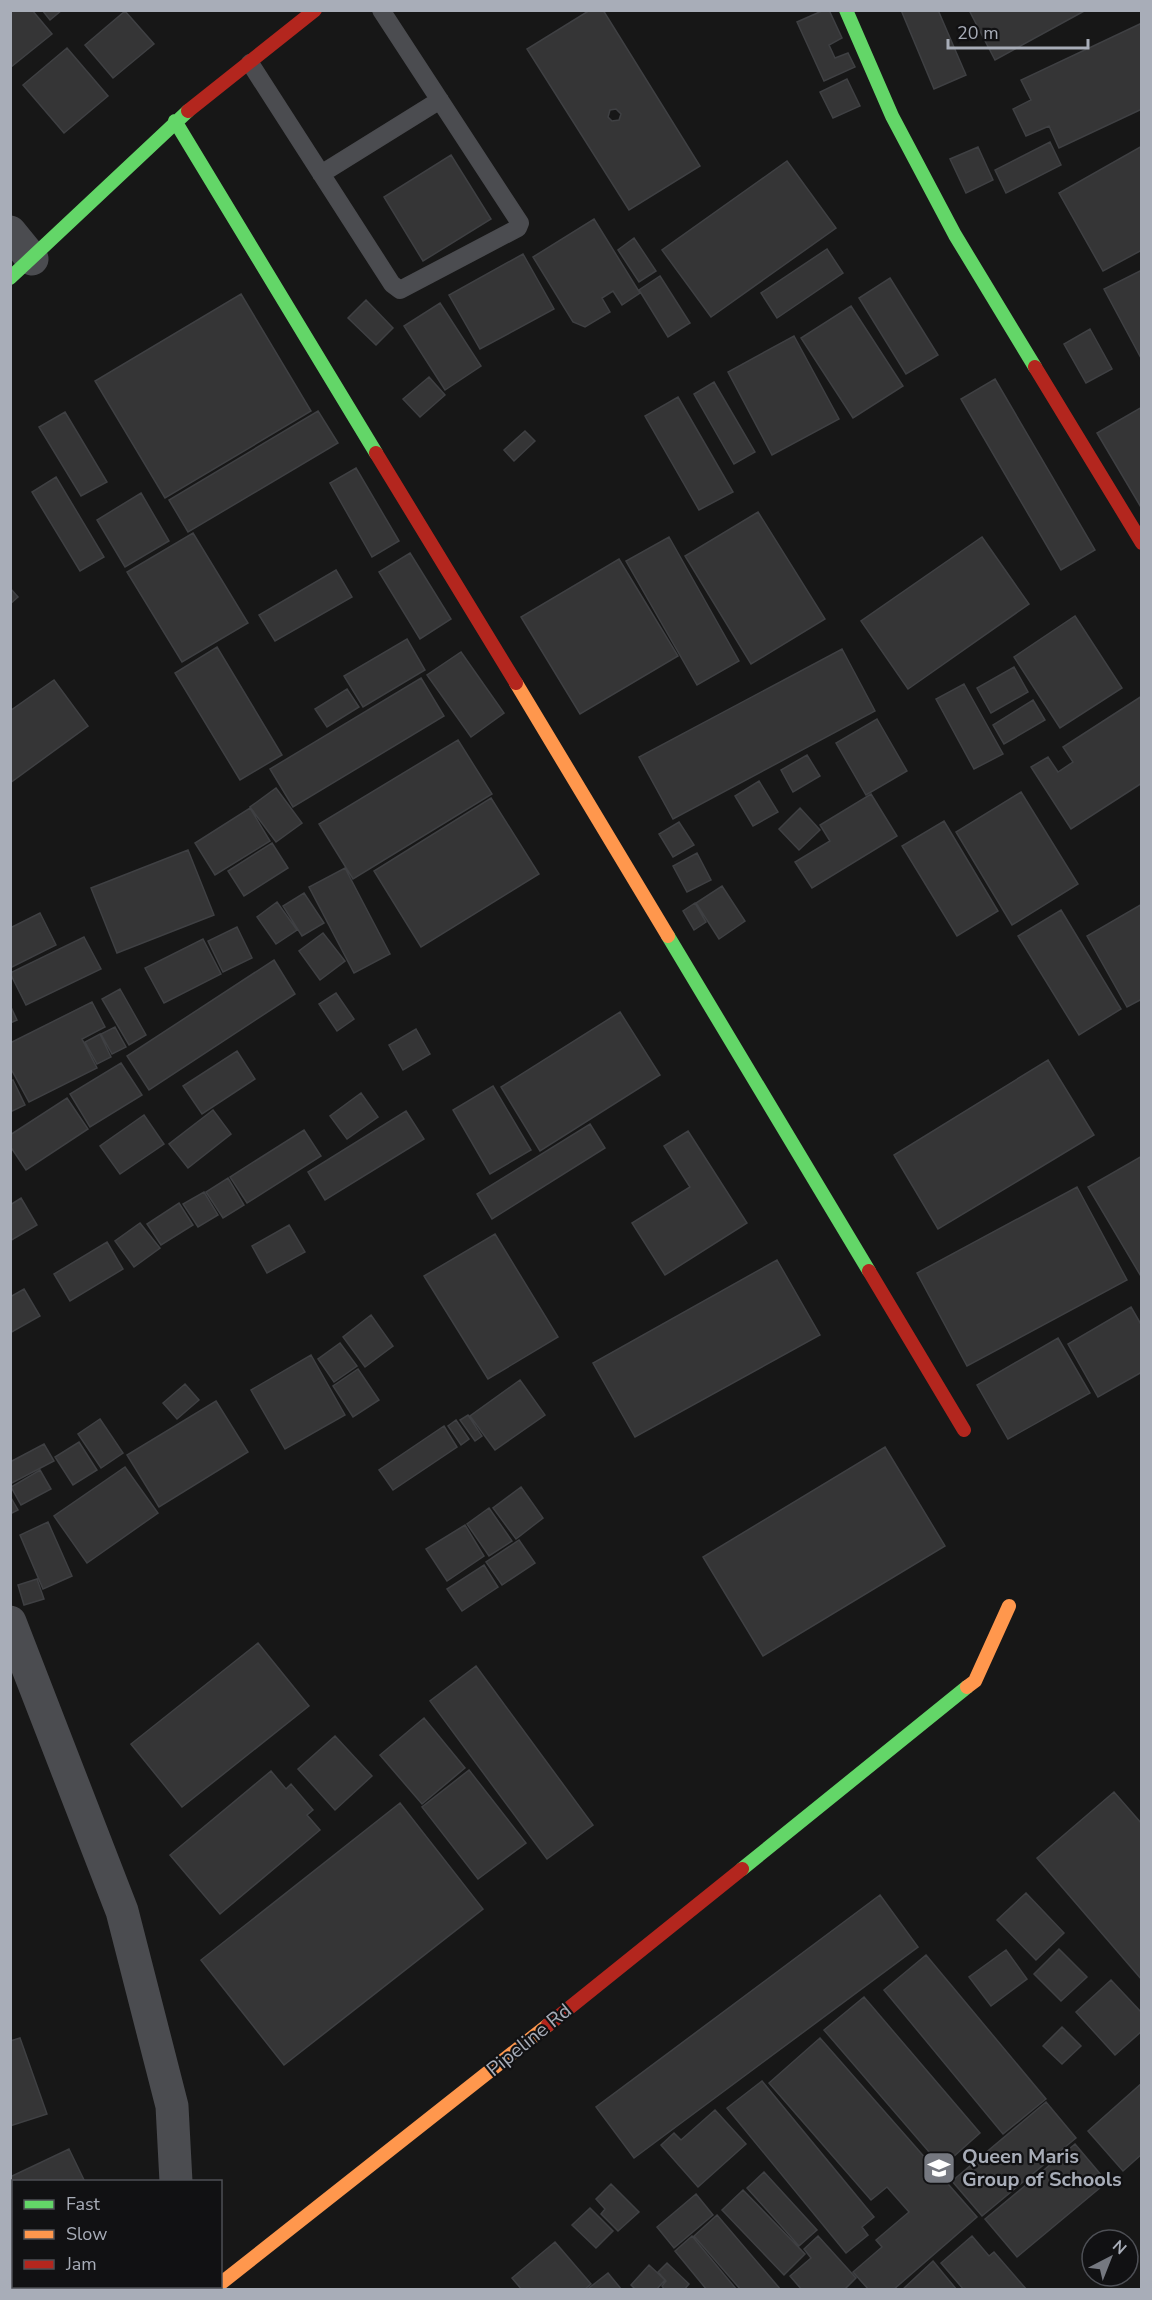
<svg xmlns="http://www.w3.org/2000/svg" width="1152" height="2300" viewBox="0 0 1152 2300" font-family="'Nunito Sans',sans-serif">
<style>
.building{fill:#353536;stroke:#3f4043;stroke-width:1.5;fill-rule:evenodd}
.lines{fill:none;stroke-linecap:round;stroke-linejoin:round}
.lane{stroke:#4b4c50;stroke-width:18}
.street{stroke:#4b4c50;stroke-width:33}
.fast{stroke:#63d668;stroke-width:14}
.slow{stroke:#ff974d;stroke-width:14}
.jam{stroke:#b3261e;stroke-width:14}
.labels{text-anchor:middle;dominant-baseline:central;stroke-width:4.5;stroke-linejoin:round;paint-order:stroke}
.street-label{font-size:20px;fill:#a8adb8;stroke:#111113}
.poi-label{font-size:20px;font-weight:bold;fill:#a8adb8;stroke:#111113;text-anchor:start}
</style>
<rect width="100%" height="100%" fill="#171717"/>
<!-- building -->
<path class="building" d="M10,10h22l20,24 -41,33z
M42,10h20l-12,10z
M590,10h13l97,156 -71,44 -102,-161zM616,109l5,5 -2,6 -7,1 -4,-4 2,-7z
M824,10h5l13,28 -13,7 6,13 13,-5 7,14 -31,14 -27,-59z
M901,10h37l28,65 -32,14z
M969,10h117l-91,50z
M125,11l29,33 -41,34 -28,-33z
M1142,23v86l-83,39 -10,-22 -23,10 -13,-27 18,-9 -10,-20z
M67,48l41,48 -44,37 -41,-48z
M847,79l13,27 -27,12 -13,-26z
M1050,142l11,23 -55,28 -11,-23z
M1142,146v104l-39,21 -44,-78z
M978,147l15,33 -27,13 -16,-34z
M451,155l40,64 -68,42 -39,-64z
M787,161l49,67 -125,89 -49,-67z
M594,219l46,74 -18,12 -9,-14 -11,7 8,14 -25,15 -12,-5 -40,-65z
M634,238l22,33 -17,11 -21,-32z
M827,249l16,24 -66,45 -16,-25z
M523,254l31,55 -74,40 -31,-54z
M1142,270v90l-38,-71z
M660,276l30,47 -22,14 -29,-47z
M890,278l48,77 -32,19 -47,-76z
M241,294l70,117 -146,87 -70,-117z
M366,300l27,28 -17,17 -28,-27z
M440,303l41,63 -36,24 -41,-64z
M851,306l52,80 -50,32 -52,-80z
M1090,329l22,40 -26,14 -22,-39z
M794,336l45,83 -67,36 -44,-83z
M429,377l16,18 -25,22 -17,-18z
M995,379l100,171 -34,20 -100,-171z
M714,382l41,70 -21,12 -40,-70z
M678,397l55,95 -34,18 -54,-94z
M1142,407v102l-45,-76z
M318,411l20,32 -150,89 -19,-32z
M65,412l42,70 -26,14 -42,-69z
M525,431l10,10 -21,20 -10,-11z
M356,468l43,73 -27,16 -42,-74z
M56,477l48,80 -24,14 -48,-79z
M141,493l28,48 -44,26 -28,-47z
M758,512l67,107 -74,45 -66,-108z
M193,533l55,90 -66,39 -55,-90z
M669,537l70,124 -42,24 -71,-124z
M982,537l47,67 -121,85 -47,-68z
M410,553l41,66 -31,20 -41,-67z
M619,559l59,97 -98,58 -59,-97z
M336,570l16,27 -77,44 -16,-26z
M10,588l8,9 -8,7z
M1075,616l47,72 -62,40 -46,-71z
M407,639l18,31 -62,37 -19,-31z
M217,647l65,108 -42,25 -65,-107z
M842,649l33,62 -202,108 -34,-62z
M461,652l43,61 -33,24 -44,-62z
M1014,667l14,25 -37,21 -14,-25z
M421,678l23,38 -151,91 -23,-38z
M54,680l34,46 -78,57v-72z
M964,684l39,70 -29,15 -38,-70z
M347,689l12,18 -32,20 -12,-18z
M1142,696v87l-71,46 -40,-62 17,-10 10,15 15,-10 -10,-15z
M1033,700l12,20 -41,24 -11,-19z
M877,719l30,52 -41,24 -30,-52z
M458,740l34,54 -139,85 -34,-55z
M807,755l13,21 -27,16 -12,-22z
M759,781l19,31 -25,14 -18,-30z
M276,788l26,35 -26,19 -26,-35z
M1021,792l57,92 -66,41 -56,-93z
M871,794l26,42 -85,52 -17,-26 35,-21 -10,-16z
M491,798l48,76 -118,73 -47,-76z
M250,808l20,33 -55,34 -20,-32z
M800,808l20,22 -21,20 -20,-21z
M944,821l54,90 -41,25 -55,-90z
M679,822l15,23 -21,12 -14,-23z
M272,843l16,25 -44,28 -16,-25z
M188,850l26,65 -97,38 -26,-65z
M697,853l14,27 -24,12 -14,-26z
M345,868l45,86 -36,19 -45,-86z
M722,886l23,35 -26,18 -23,-36z
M304,893l20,30 -22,13 -19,-30z
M277,902l20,28 -21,14 -19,-27z
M695,903l11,19 -12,8 -11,-19z
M1142,904v95l-15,8 -40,-71z
M1061,910l60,99 -42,26 -61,-99z
M40,913l16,32 -46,23v-40z
M237,927l15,31 -29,14 -15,-31z
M323,933l22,28 -25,19 -21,-29z
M84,937l17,32 -75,36 -16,-32z
M203,939l18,35 -57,29 -19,-35z
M274,960l21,34 -146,96 -22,-34z
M120,989l26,46 -17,10 -27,-46z
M336,993l18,26 -17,12 -18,-27z
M92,1002l13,25 -23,12 15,29 -68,34 -19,-35v-24z
M10,1005l7,15 -7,3z
M620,1012l40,63 -120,76 -39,-64z
M115,1027l11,20 -14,7 -11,-20z
M416,1029l14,25 -27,16 -14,-25z
M100,1034l11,23 -14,7 -12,-22z
M237,1051l18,28 -53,35 -19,-28z
M1048,1060l46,75 -156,94 -44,-74z
M121,1063l21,32 -52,32 -20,-33z
M13,1080l12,25 -15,7v-31z
M493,1086l38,64 -41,24 -37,-64z
M361,1093l17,24 -31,22 -17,-23z
M67,1098l21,31 -62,41 -16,-24v-11z
M213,1110l18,24 -43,34 -19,-24z
M406,1111l18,28 -99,61 -17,-28z
M144,1115l20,29 -44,30 -20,-28z
M590,1124l15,24 -113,71 -15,-25z
M304,1130l17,26 -74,47 -17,-26z
M688,1131l59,92 -82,52 -33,-52 58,-36 -26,-41z
M1142,1156v122l-54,-91z
M228,1178l16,27 -21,13 -17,-26z
M1077,1187l50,93 -160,86 -50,-93z
M204,1192l14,23 -20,12 -15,-23z
M21,1198l16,27 -27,16v-36z
M179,1203l14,22 -32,20 -14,-21z
M140,1223l20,25 -26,19 -19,-26z
M289,1225l16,27 -38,21 -15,-27z
M495,1234l63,103 -70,42 -64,-103z
M107,1242l16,27 -53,32 -16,-27z
M777,1260l43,75 -185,102 -42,-74z
M24,1289l16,27 -30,17v-36z
M1131,1307l11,19v46l-44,25 -30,-53z
M371,1315l22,31 -28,21 -22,-30z
M1058,1338l32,55 -82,46 -31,-54z
M340,1343l17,23 -23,16 -16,-23z
M311,1355l34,60 -60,34 -34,-59z
M358,1369l21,31 -26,17 -20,-31z
M520,1380l25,35 -50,35 -25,-34z
M185,1384l14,16 -22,19 -14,-16z
M216,1401l32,51 -89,55 -32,-52z
M468,1415l14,21 -7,5 -15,-21z
M100,1419l23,34 -22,15 -23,-34z
M456,1420l13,19 -8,6 -13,-19z
M444,1426l13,21 -64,43 -14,-20z
M79,1442l18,28 -24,15 -18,-28z
M44,1444l10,17 -44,23v-22z
M885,1447l60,99 -182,110 -60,-99z
M125,1467l33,46 -71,50 -33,-47z
M40,1470l11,19 -30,16 -10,-18z
M521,1487l22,31 -27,21 -23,-31z
M10,1496l8,14 -8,4z
M489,1508l23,33 -23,15 -22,-32z
M48,1522l24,54 -29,13 -23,-54z
M465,1525l19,31 -37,25 -21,-32z
M519,1540l16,23 -33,22 -16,-23z
M484,1565l14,22 -36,24 -15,-22z
M37,1579l7,20 -20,6 -6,-20z
M258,1643l51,63 -127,101 -51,-63z
M476,1666l117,159 -46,34 -117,-158z
M424,1718l41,50 -43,36 -42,-49z
M335,1736l37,40 -37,34 -37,-41z
M469,1770l57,73 -48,36 -56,-72z
M271,1771l15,18 5,-5 22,26 -6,5 13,15 -100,84 -50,-59z
M1114,1792l28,32v156l-105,-122z
M400,1803l83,106 -199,156 -83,-105z
M1026,1893l38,40 -28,27 -39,-40z
M880,1895l38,52 -284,211 -38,-51z
M1059,1949l28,28 -26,24 -27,-27z
M1006,1950l21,29 -36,27 -22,-29z
M926,1955l120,144 -43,35 -119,-144z
M1111,1980l31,33v18l-27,24 -39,-43z
M864,1997l116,136 -38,34 -118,-137z
M1062,2027l19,19 -19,18 -19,-18z
M20,2038l27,76 -37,12v-85z
M820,2038l157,179 -84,73h-24l-16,-18 29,-25 -6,-7 33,-28 -22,-25 -16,13 -102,-117z
M762,2081l112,136 -12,10 6,8 -22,18 -119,-145z
M1142,2083v71l-19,17 -35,-40z
M1046,2102l30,36 -94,78 -30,-35z
M715,2110l31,34 -48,43 -37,-42 13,-12 7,7z
M1075,2144l32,38 -90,75 -32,-38z
M69,2149l16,33h-71v95l-4,1v-101z
M764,2172l53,58 -18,16 -52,-58z
M611,2184l28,28 -21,19 -17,-17 4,-5 -9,-10z
M743,2190l62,64 -21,21 -62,-65z
M696,2194l17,21 -39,33 -17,-21z
M590,2208l23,23 -17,17 -24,-23z
M717,2215l64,75h-40l-47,-54z
M692,2236l45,54h-30l-32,-39z
M818,2236l38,42 -12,12h-42l-12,-14 21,-18 -7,-9z
M972,2236l17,20 5,-4 33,38h-63l-23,-27z
M555,2242l36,42 -7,6h-62l-10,-12z
M933,2261l24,29h-55z
M667,2263l22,21 -5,6h-19l-3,-4 4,-5 -8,-9z
M649,2265l16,15 -9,10h-20l-5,-5z
M608,2273l14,17h-32l-1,-2z"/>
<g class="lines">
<!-- lane -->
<path class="lane" d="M250,63l142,221 8,6 118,-62 2,-5 -139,-213
M321,174l119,-74"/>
<!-- street -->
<path class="street" d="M10,232l22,27
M10,1622l112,289 50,195 4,76
M182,2286v4"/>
<!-- fast -->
<path class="fast" d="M846,10l46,106 63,119 80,132
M175,121l201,332
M10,278l178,-167
M668,936l201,335
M742,1869l225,-182"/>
<!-- slow -->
<path class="slow" d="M516,683l152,253
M967,1687l8,-6 34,-75
M220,2284l328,-259"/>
<!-- jam -->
<path class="jam" d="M188,111l127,-101
M1035,367l107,176
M376,453l140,230
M869,1271l95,159
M548,2025l194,-156"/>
</g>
<!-- icons -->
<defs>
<symbol id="school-square" viewBox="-11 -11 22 22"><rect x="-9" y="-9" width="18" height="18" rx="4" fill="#757880" stroke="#111113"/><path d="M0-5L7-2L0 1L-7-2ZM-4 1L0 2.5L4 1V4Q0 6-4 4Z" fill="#fff"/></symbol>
</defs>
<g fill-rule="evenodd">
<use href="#school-square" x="920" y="2149" width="38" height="38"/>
</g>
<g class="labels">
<!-- street labels -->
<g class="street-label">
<text transform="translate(529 2040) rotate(-39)">Pipeline Rd</text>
</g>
<!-- poi labels -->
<g class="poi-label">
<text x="962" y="2156">Queen Maris<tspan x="962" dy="23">Group of Schools</tspan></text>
</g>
</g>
<!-- border -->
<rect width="1152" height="2300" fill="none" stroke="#a8adb8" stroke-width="24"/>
<!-- legend -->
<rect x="12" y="2180" width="210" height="108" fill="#111113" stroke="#4d4f55" stroke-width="1.5"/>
<rect x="24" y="2200" width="30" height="9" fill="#63d668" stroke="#4d4f55" stroke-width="1.5"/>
<text x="66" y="2210" font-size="18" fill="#a8adb8">Fast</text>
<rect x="24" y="2230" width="30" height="9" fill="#ff974d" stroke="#4d4f55" stroke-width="1.5"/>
<text x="66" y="2240" font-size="18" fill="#a8adb8">Slow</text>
<rect x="24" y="2260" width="30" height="9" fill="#b3261e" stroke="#4d4f55" stroke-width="1.5"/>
<text x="66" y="2270" font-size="18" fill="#a8adb8">Jam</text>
<!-- north arrow -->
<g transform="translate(1110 2258) rotate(42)"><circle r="28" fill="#111113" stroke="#4d4f55" stroke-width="1.5"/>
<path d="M0-4.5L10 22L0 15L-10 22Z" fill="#757880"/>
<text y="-9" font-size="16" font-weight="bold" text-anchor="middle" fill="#a8adb8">N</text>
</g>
<!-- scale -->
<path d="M948 39v9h140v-9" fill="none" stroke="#a8adb8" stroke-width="3"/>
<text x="957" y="39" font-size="18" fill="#a8adb8" stroke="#111113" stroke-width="4.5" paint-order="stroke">20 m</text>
</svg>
